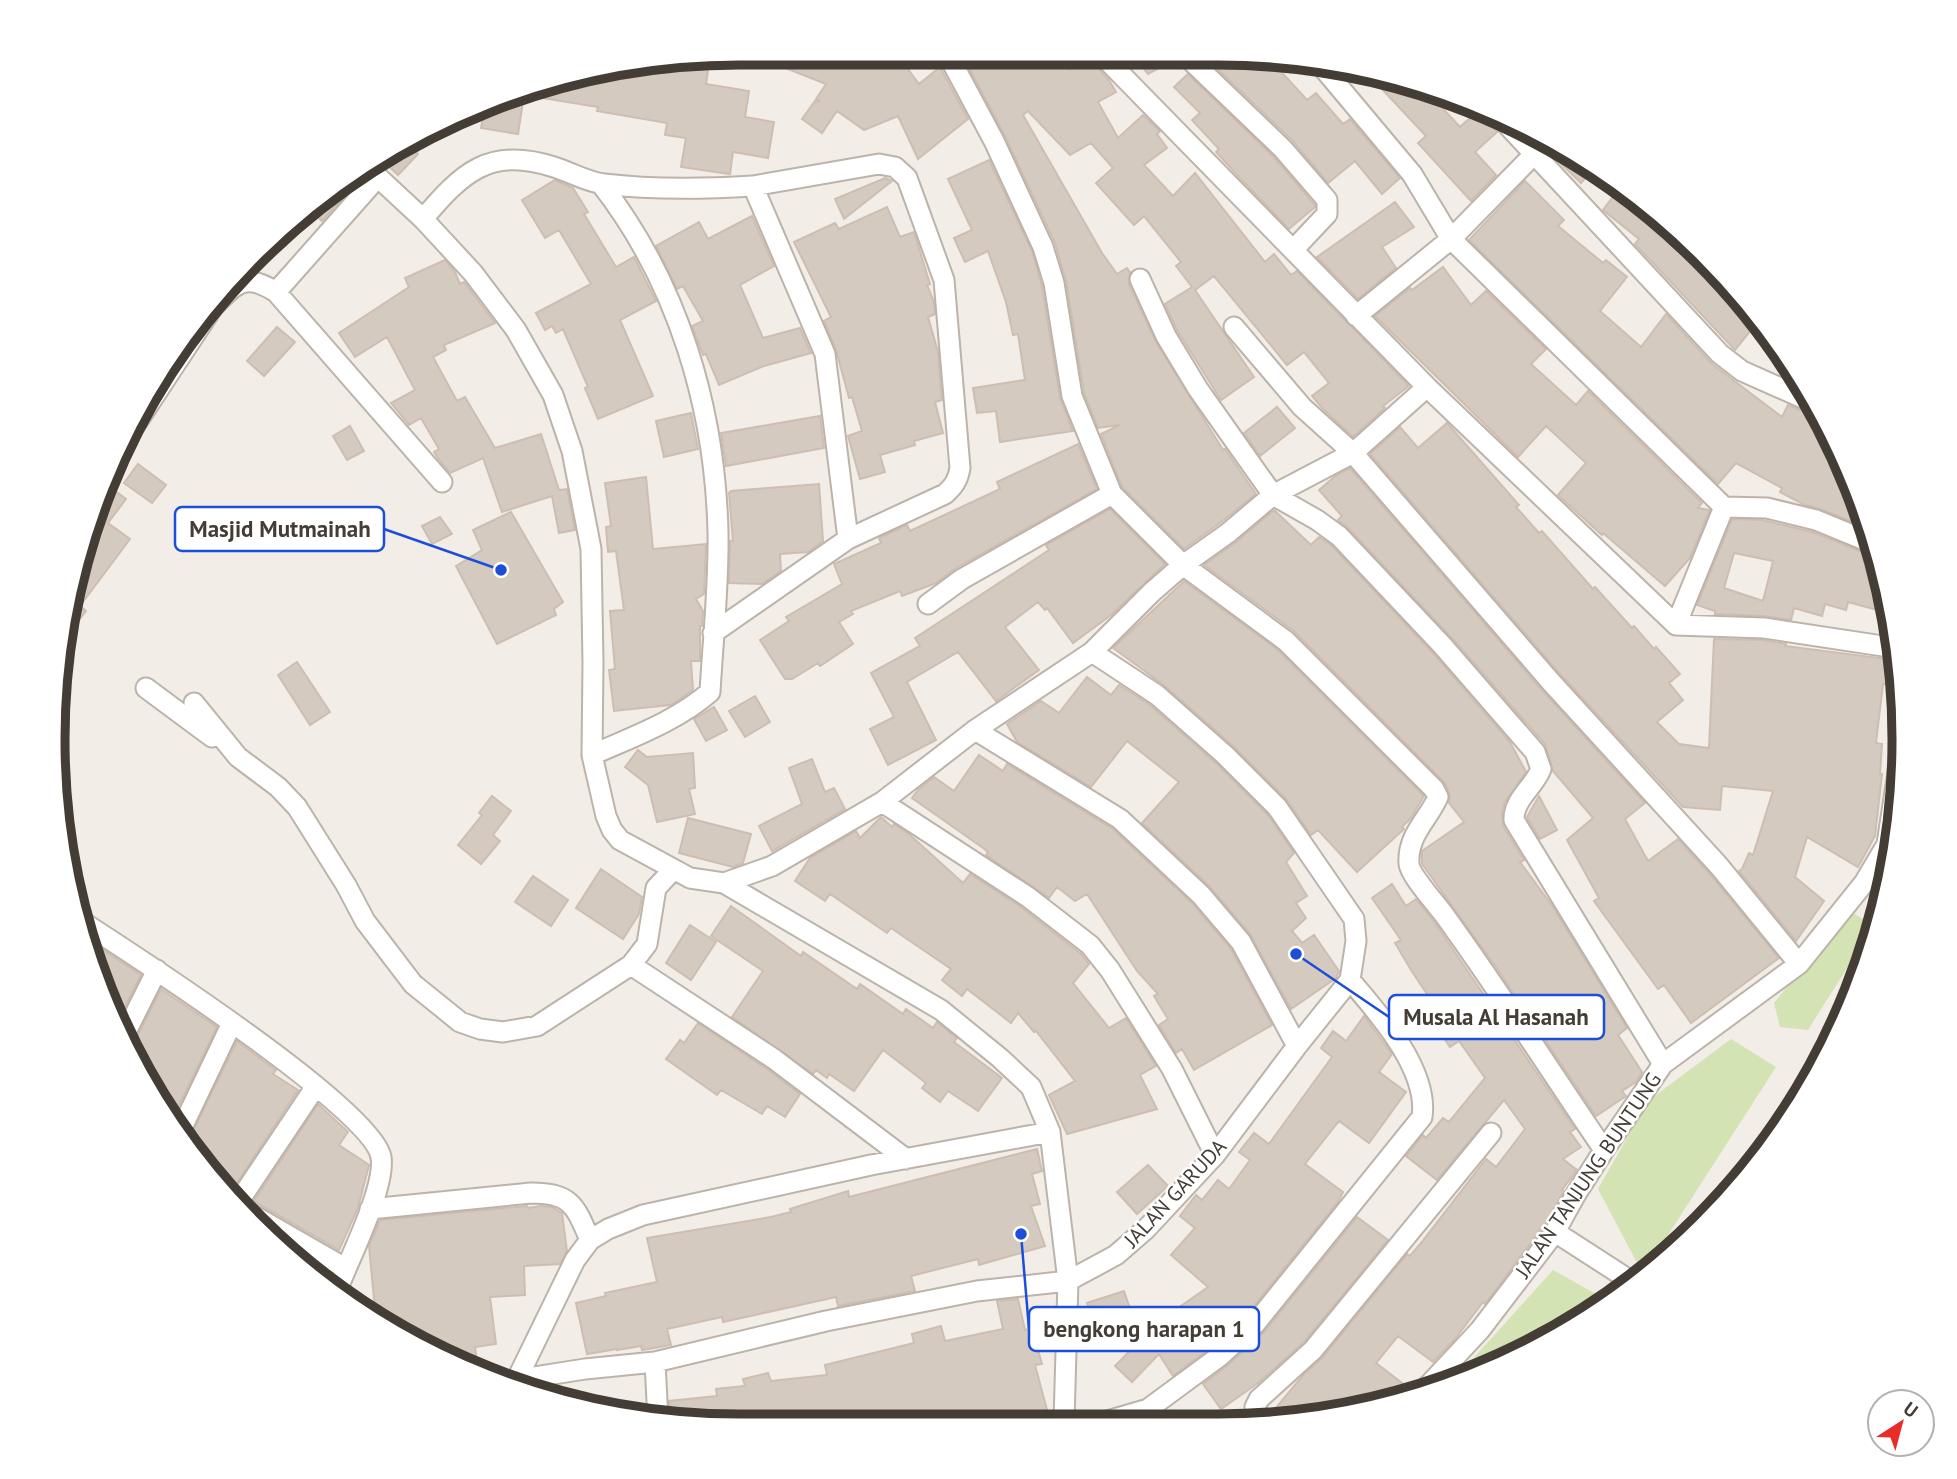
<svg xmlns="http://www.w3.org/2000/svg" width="1957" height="1479" viewBox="0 0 1957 1479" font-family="'PT Sans',sans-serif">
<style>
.green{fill:#d3e3b3}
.building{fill:#d5cac0;stroke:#cdbeb1;stroke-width:2;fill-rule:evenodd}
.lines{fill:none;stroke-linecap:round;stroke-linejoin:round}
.minor-casing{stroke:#bcb3aa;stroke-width:23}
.minor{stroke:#fff;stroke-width:19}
.labels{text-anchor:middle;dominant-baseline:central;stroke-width:5;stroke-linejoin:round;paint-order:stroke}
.street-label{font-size:21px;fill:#443d36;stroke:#fff}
.rim{fill:none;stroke:#443d36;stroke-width:9}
.leader{fill:none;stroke:#1d4ed8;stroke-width:2.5}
.callout-dot{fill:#1d4ed8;stroke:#fff;stroke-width:2.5}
.callout{fill:#fff;stroke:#1d4ed8;stroke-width:2.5}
.callout-label{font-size:23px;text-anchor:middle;font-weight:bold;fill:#443d36}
</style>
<rect width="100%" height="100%" fill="#f2ede7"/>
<!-- green -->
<path class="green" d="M1849,911l25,14 -66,105 -28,-3 -6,-24z
M1731,1039l45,28 -133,207 -45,-85 50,-88z
M1553,1270l57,32 -11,8 -119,64 -28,8z"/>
<!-- building -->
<path class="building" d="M748,53h148l23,31 21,-17 28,52 -50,40 -20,-43 -34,14 -27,-19 -15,22 -20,-14 13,-18h5l-4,-2 10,-15z
M961,53h97l11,17 21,-11 19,21 7,12 -18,10 20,36 25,-23 17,16 -3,3 10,14 -23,17 29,31 22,-23 70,89 9,-8 17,21 6,-4 112,115 -26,20 2,2 -32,29 -30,-28 -11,-13 17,-13 -25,-31 -17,13 -73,-89 -19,14 59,87 -33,23 -44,-70 -12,-26 27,-17 -16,-21 5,-4 -37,-46 -10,9 -38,-42 17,-15 -22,-25 -21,12 -42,-44 -5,4 79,138 15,21 10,-6 3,4 -1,12 27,58 67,108 2,-1 31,45 -36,29 -36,26 -62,-62 -21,-53 19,-9 -22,3 -14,-35 -18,-112 -11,-38 -50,-107z
M1118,54h54l2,6 -26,14 -14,-18 -8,6z
M1218,54l48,1 41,45 9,-7 27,31 7,-5 50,59 -18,16 -27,-33 -27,22 -36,-43 -83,-79z
M710,56l-4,28 43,7 -4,26 29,5 -6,36 -35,-6 -3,22 -49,-7 5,-29 -21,-3 2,-12 -70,-12 1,-4 -74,-12 -6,39 -37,-6 4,-20 70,-29 38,6 2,-13 35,-5 40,6 2,-12z
M1365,71l31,5 26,10 38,41 21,-19 5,3v7l11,14 -22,20 21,23 -25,26 -53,-58 8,-7z
M1188,74l86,83 41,48v2l-26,22 -49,-51 -24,-26 3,-3 -27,-29 8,-7 -26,-26z
M405,141l13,13 -20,21 -19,-18z
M1559,145l37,21 -15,17 -30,-29z
M989,160l43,91 10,35 18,112 13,33 -73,11 -4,-31 -19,2 -4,-25 52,-8 -7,-46 -5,1 -7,-33 -18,-51 -23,11 -11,-24 18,-8 -24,-51z
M356,173l5,5 -39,43 -14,-13z
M885,178l7,3 -48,38 -9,-20z
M555,180l18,8 15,24 -4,2 32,53 18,-10 22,44 -36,19 33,76 -55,23 -13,-31 3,-1 -25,-58 -7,4 -4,-7 -7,4 -9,-17 55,-29 -32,-54 -14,8 -23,-38z
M1525,181l39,39 -6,6 45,37 3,-3 21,17 -27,34 41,36 25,-33 46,50 70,53 6,-12 20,8 10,-1 34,64 16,52 -48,-19 -17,-5 -23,-12 2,-4 -46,-25 -18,21 -249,-244z
M1621,186l82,68 53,64v6l-21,26 -100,-106 4,-5 -36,-29z
M1395,202l19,25 -32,20 14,21 -38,31 -41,-42z
M887,207l13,30 14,-5 16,52 -3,1 7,17 1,12 -7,3 10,35 4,48 -7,2 8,31 -29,8 1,4 -35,10 5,17 -25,7 -12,-43 14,-5 -10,-34 -3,1 -13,-48 -12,-29 7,-4 -37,-75 41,-19 4,6z
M752,216l22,50 -34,19 23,53 37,-10 11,25 -47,13 -45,19 -13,-31 -3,1 -11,-29 11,-5 -20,-35 -6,3 -21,-43 43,-24 9,17z
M445,260l10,12 5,12 4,-2 31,41 -51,22 2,5 -13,7 24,44 8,-4 30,51 46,-14 18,56 8,-1 8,41 -16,3 -7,-37 -50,16 -19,-54 -33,15 -13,-16 -3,-5 5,-3 -18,-31 -12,7 -18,-22 24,-13 -28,-53 -32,20 -16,-24 70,-46 -4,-9z
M1443,267l28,38 15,-14 60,58 -15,15 45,41 12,-14 114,112 -4,5 12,2 -20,48 -25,28 -62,-53 -1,2 -44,-40 28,-32 -40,-37 -28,31 -143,-141 35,-28 2,2z
M277,327l18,15 -31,34 -17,-15z
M1277,407l18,21 -35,28 -16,-23z
M691,413l7,36 -34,8 -8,-36z
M820,416l4,32 -98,18 -5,-33z
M1447,423l72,82 -3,2 23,26 3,-2 51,58 2,-2 37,41 2,-2 20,23 2,-2 24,27 -11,9 14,17 -26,22 22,22 30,4 5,-109 49,1 23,4 -1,2 110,14 -3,25 -9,-1 -7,59 6,1 -2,30h2l-7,62 -17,31 -51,-30 -12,40 29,24 -28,40 -57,-70 3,-2 7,-16 4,2 20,-64 -51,-5 -2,24 -37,-3 -123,-133 -190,-220 30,-27 18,21z
M350,426l14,25 -17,9 -14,-24z
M1078,444l19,45 -141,79 -20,15 -34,13 -2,-5 -49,20 2,3 -14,8 14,22 -33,22 -2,-3 -26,16h-7l-25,-39 29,-19 -3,-4 56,-33 -8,-20 47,-21 -2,-5 28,-13 3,6 90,-42 -3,-7z
M138,464l28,21 -14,18 -28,-20z
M1350,468l192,222 103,113 -20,16 23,42 30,-22 32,35 69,84 -88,65 -27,-38 -6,4 -64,-88 5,-3 -32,-58 26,-22 -40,-47 -8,-27 -94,-107 -103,-109 -10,-8 4,-4 -23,-26 15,-13z
M646,477l7,72 53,-5 -2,50 -8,5 7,12 -1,15h-2v35h-9l2,29 -16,11 -7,4 -56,6 -5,-41 6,-1 -5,-58 14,-1 -8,-59 -8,1 -2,-25 5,-1 -6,-43z
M819,484l4,57 -15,11 -28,2 1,17 -19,13 -33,-1 1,-42h3l-4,-48 2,-2z
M110,487l16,12 -18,24 22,16 -50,67 6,5 -23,30 3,-36 36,-106z
M1110,509l55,55 -54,51 -38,28 -26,-35 -2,2 -7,-8 -33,25 34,43 -43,31 -38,-49 -51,30 29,58 -48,25 -18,-36 24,-12 -23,-44 49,-27 -5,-8 134,-88 -3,-5z
M1274,510l37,35 8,-8 12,8 102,108 77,89 16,30 -21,30 -3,10 1,14 21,34 -4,2 33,45 74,121 -9,7 24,37 -6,10 -14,9 4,5 -30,20 -100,-149 -74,-103v-13l42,-29 -15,-19 1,-7 -5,-13 -150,-151 -91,-67 32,-23z
M511,512l52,90 -9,7 2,6 -59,29 -41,-78 26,-16 -9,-20z
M440,517l12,17 -20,10 -10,-18z
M1732,519l30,1 17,4 33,8 55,22h9l16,60 -44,-12 -2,8 -21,-6 -3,12 -28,-8 -3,12 -27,-4 -49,-2v-3l-18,-6zM1734,553l39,8 -10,40 -39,-13z
M1184,581l94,69 146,146 -13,22 -9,9 2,2 -47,43 -39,-42 -7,5 -25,-36 -53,-53 -68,-60 -52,-38z
M297,662l33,50 -20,13 -32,-50z
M1087,677l24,18 8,-10 31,20 67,59 51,51 26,38 -8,9 21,34 -11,7 10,15 -14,13 10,12 12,-8 25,36 -3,7 -45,31 -41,-75 -41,-48 -67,-63 37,-41 -52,-41 -36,46 -74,-45 -10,-18 34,-23 18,12z
M755,696l15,26 -25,15 -16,-26z
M714,707l13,23 -21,11 -12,-22z
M638,750l9,7 46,-4 2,35 -6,1 6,25 -38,8 -9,-37 -23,-18z
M979,755l24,16 4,-7 106,65 79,74 39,46 41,76 -78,45 -12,-21 -6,4 -17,-28 9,-6 -14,-23 4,-2 -21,-23 -50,-77 -12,7 -18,-14 -8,11 -63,-43 2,-3 -5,-4 -71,-50 6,-8 16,-13 20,14z
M812,759l13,33 9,-4 11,21 -73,42 -13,-25 43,-22 -13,-36z
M492,796l19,15 -18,24 7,6 -19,23 -23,-19 24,-30 -3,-2z
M1539,796l18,34 -17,9 -13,-22z
M881,817l11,10 2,-3 16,11 53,48 7,-9 51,33 60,47 8,10 -16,19 36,45 17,-10 30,48 -16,9 17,34 -90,25 -18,-39 26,-14 -39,-50 -2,1 -16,-19 -7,10 -44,-34 -5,7 -20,-16 9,-11 -60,-41 -4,5 -57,-39 -5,7 -30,-20 15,-23 46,-27 4,7z
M688,818l63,16 -8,29 -10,4 -54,-14z
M601,869l41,28 -3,17 -16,25 -47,-31z
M533,876l35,24 -17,26 -36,-24z
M1392,884l14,22 10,-7 19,24 140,206 -5,3 11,15 -18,12 14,11 -15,20 2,1 -19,33 -60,80 -2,-2 -28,37 -22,23 -35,-26 -22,27 30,23 -8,10 -91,25h-36l-1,-6 34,-41 18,-16 85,-104 3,2 11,-13 65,-84 10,8 29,-38 -21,-29 -67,80 -31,-24 17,-21 3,3 17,-20 6,4 36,-44 -26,-37 -9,6 -16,-24 9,-5 -32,-48 -16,-27 6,-3 -29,-42z
M731,906l70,50 2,-4 54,37 3,-5 43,30 3,-5 27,19 4,-6 20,16 -3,4 48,36 -24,33 -30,-20 -8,11 -18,-14 4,-5 -43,-33 -29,41 -25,-17 -2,4 -11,-8 -3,4 -81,-57 31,-46 -52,-35z
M690,925l26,17 -25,38 -25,-17z
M85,938l56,37 -23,45 -29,-59z
M161,989l56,38 -47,97 -39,-79 5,-6z
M1364,1016l28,38 -13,18 27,20 -37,51 -30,-22 -34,43 38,28 -5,10 -92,114 -34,31 -39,29 -14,-22 -27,28 -17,-16 43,-44 50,-35 -37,-32 24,-27 -15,-12 16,-21 6,5 16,-20 11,9 21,-29 -11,-8 15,-19 15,11 63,-87 -11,-9 12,-17 13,10z
M698,1023l69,46 33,25 -15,23 -18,-11 -5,8 -41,-24 -4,5 -51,-36 14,-19 4,3z
M237,1041l39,29 -3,4 25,16 -69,105 -42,-52z
M318,1104l30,28 -9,13 30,20 -11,43 -19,42 -85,-49z
M1037,1149l5,22 -10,3 8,30 -9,2 14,40 -66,19 -1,-6 -67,17 4,15 -77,15 -2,-9 -113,25 -1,-5 -55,12 4,16 -29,5 -1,-4 -24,4v-1l-30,5 -11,-51 30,-7 -1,-3 52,-11 -10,-44 124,-21 20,-5 -1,-3 58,-18 1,6z
M1148,1165l20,21 -31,28 -20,-22z
M527,1206l1,2 13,-2 11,1 10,6 5,38 -7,13 -36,2 1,29 -35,2 6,47 -21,3 3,23 -102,-50 -7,-74 11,-26z
M1357,1217l31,23 -84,102 -46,41 -37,26 -18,-25 25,-19 36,-33z
M271,1240l54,31 -5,9 -38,-32z
M1124,1291l14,41 -37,12 -14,-41z
M1018,1299l7,31 7,-1 10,35 -7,1 15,56h-380l-1,-20 48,-5 -1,-7 29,-3 -2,-7 25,-6 3,8 56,-6 -2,-10 89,-22 -2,-9 29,-8 4,15 58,-12 -6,-28z
M645,1405l1,15 -34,-8v-3z"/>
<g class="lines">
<defs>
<path id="minor" d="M947,53l47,88 49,106 11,36 18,113 40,98
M1101,54l326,333 249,238 88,3 132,20
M1184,54l99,95 44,51v14l-33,35
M1319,63l93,111 39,65 273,268 43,1 49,12 56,23
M1498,115l222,239 22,17 70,31
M366,166l57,53 50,54 43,57 37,65 19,56 19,98 2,114 -1,92 14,61 6,14 8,10 70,38 34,5 48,-17 110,-64 93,-72 117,-78 60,-60 31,-27 45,-32 45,-38 80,-42 74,-66
M753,186l126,-22 16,3 12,11 37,102 16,188c-2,12 -6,18 -15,26l-97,45
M423,219c39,-46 66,-73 131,-52 16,5 33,15 50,17 50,6 100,5 149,2l72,168 23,185 -135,94
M1140,279l26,57 32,53 75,106 44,25 22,16 103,109 93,107 6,17c-7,18 -28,31 -27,51l149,244
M276,292l166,190
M1356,316l95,-77 98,-100
M1234,327l68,80 51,46 198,229 168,184 80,98
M118,451l95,-144c23,-24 32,-35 63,-15l101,-114
M928,604l34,-25 150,-85 71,71 103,76 148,148 4,8c-10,23 -31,38 -29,67 1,11 28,41 36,52 55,76 106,156 159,234
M1676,625l48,-118
M146,688l66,49
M194,703l44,54 40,30 19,20 49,78 19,36 48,63 47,38 20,7 23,3 34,-6 94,-61 16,-21 9,-56 17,-18
M975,730l145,89 81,76 40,47 56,104
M592,755c40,-18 85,-34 118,-63 3,-53 9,-107 8,-160 -3,-125 -40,-249 -117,-348
M882,802l146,95 62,48 20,25 62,99 43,86
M724,883l217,127 59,48 31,29 19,45 18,149 -4,140
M81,921c51,33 292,188 300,236 5,31 -33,104 -45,136
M631,965l143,94 132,100
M125,1034l32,-64
M179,1134l53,-111
M237,1204l79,-118
M239,1207l106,61
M370,1209l161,-16c40,0 44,12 59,47
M1555,1232l79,51
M655,1362l3,59
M517,1379l58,-119 15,-20 18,-11 35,-14 228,-50 179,-33
M503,1382l82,-13 70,-7 171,-41 151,-30 91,-10 48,-26 30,-26 69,-74 82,-109 53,-66 6,-39 -2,-22 -77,-112 -52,-52 -68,-60 -65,-43
M1425,1389l55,-59 75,-98 21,-38 28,-44 59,-86 136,-100 65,-81 23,-39 17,-111
M1107,1421l41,-12 72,-53 35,-32 167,-207c7,-47 -43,-103 -72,-137
M1259,1421l-4,-14 4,-8 54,-49 178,-217"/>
</defs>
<!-- minor casing -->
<use href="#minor" class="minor-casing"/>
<!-- minor -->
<use href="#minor" class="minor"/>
</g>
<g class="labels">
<!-- street labels -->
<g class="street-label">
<text transform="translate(1588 1175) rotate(-56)">JALAN TANJUNG BUNTUNG</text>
<text transform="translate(1175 1193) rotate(-47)">JALAN GARUDA</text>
</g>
</g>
<!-- crop -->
<path d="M0 0H1957V1479H0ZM739 65H1218A674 674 0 0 1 1892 739V740A674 674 0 0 1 1218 1414H739A674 674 0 0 1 65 740V739A674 674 0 0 1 739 65Z" fill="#fff" fill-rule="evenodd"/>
<path class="rim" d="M739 65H1218A674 674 0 0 1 1892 739V740A674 674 0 0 1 1218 1414H739A674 674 0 0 1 65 740V739A674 674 0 0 1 739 65Z"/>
<!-- callouts -->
<path class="leader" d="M501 570L384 529M1296 954L1389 1017M1021 1234L1029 1329"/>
<g class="callout-dot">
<circle cx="501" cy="570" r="7"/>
<circle cx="1296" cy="954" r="7"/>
<circle cx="1021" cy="1234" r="7"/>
</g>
<g class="callout">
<rect x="175" y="507" width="209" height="44" rx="7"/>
<rect x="1389" y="995" width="215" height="44" rx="7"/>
<rect x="1029" y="1307" width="230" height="44" rx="7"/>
</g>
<g class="callout-label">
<text x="280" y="537">Masjid Mutmainah</text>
<text x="1496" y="1025">Musala Al Hasanah</text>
<text x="1144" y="1337">bengkong harapan 1</text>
</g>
<!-- north arrow -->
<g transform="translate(1901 1423) rotate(36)"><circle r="33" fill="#ffffff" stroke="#b4b1af" stroke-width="2"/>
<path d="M0-5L12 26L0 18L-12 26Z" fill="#e82c28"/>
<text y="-10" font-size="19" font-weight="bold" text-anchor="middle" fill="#443d36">U</text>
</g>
</svg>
